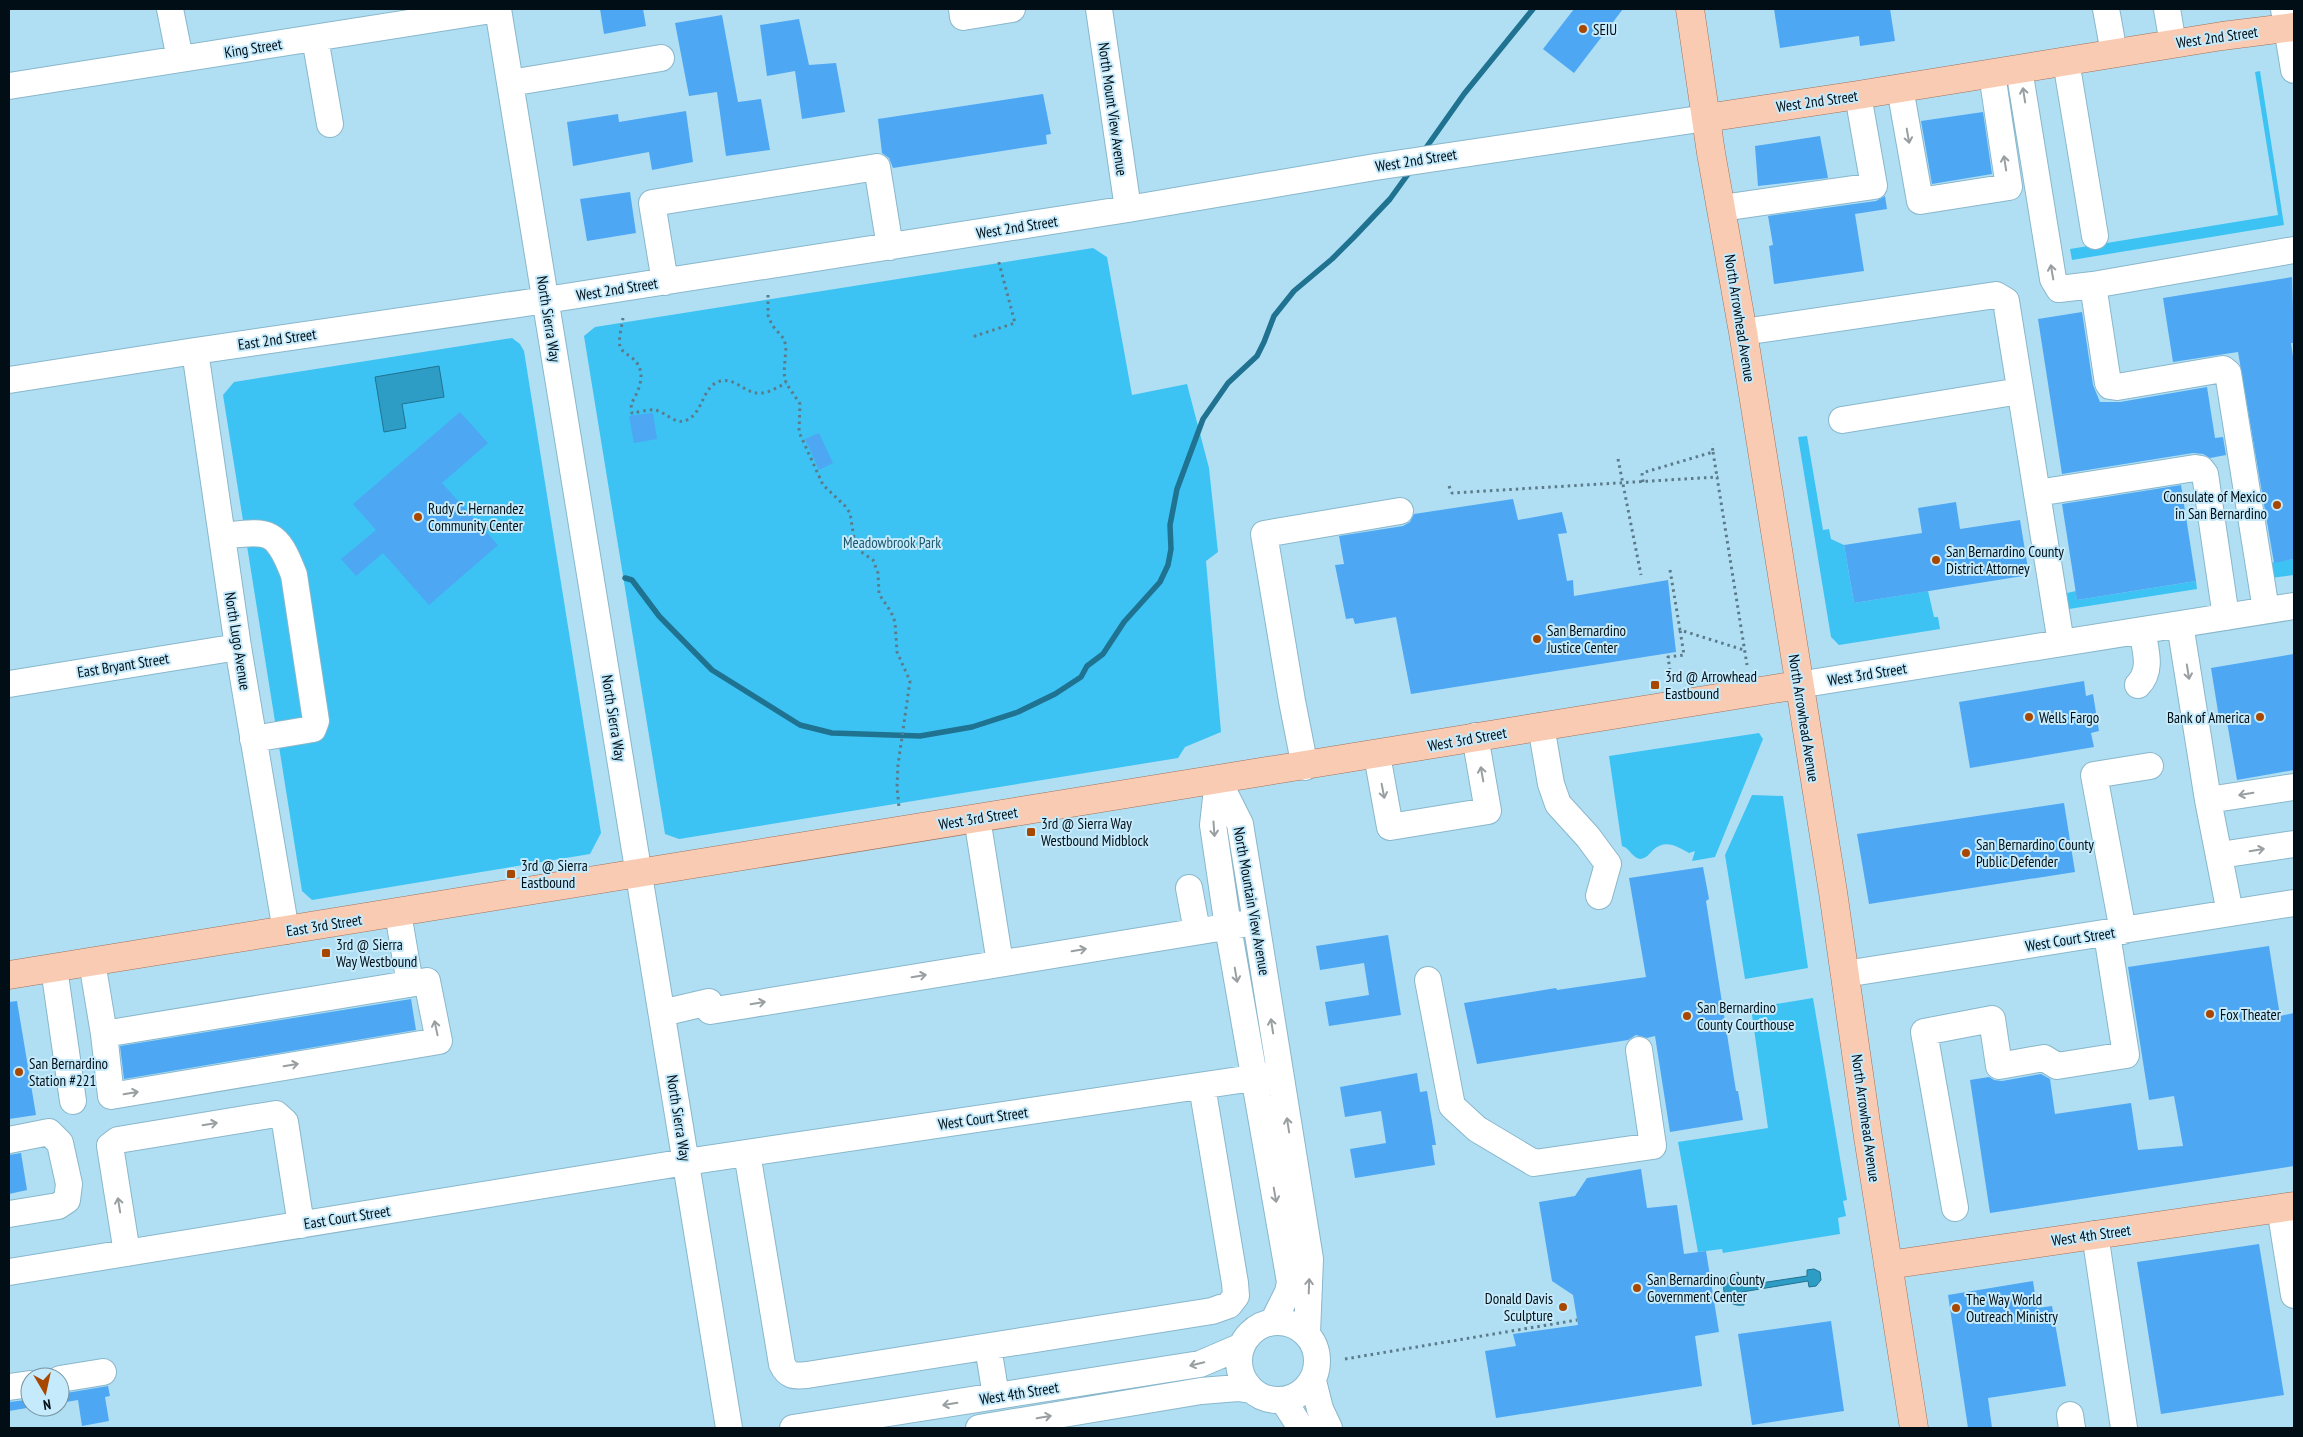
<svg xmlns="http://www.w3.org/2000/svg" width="2303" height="1437" viewBox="0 0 2303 1437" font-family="'PT Sans Narrow',sans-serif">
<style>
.green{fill:#3cc3f3}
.water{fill:#2e9dc6;stroke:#207291}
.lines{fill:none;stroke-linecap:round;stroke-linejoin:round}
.stream{stroke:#207291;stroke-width:5.5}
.building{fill:#4da7f3}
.minor-casing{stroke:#89b7cb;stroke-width:28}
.major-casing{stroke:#a0725b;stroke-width:29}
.path{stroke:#5c7b8a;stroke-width:3;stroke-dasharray:2.5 4;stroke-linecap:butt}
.minor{stroke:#fff;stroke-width:26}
.major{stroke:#facbb3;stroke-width:28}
.oneway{stroke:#999fa1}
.poi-dot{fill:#a84800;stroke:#c5eafb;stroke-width:2}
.labels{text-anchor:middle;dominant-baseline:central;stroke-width:4;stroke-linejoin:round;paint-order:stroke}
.poi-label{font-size:15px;fill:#010e15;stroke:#c5eafb;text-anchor:start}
.street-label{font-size:15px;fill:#010e15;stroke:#c5eafb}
.park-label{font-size:15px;fill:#1d576c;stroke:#c5eafb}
</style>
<rect width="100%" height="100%" fill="#b0dff4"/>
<!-- green -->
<path class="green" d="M2260,71l24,154 -212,35 -2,-11 208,-34 -23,-143z
M1093,248l14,9 25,138 55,-11 22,84 9,84 -12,9 15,171 -36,15 -7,11 -499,81 -14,-5 -81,-498 11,-9z
M512,338l8,6 4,7 77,482 -11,21 -278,46 -10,-9 -79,-496 11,-13z
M1807,436l16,94 6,-1 2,10 13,6 10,58 74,-12 6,26h4l2,12 -101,16 -8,-8 -33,-200z
M2294,559v16l-23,3 -2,-15z
M2196,581l1,8 -128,20 -2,-16 9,-2 1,9z
M1759,733l4,6 -48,118 -23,4 3,-10 -6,2c-13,-7 -23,-14 -36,-3 -4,4 -6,8 -13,9 -9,-2 -9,-10 -18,-13l-13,-90z
M1752,795l31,1 25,172 -63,11 -20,-124z
M1813,998l34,202 -4,1 3,15 -8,2 2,16 -117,19 -1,-4 -24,3 -20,-110 90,-14 -17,-120z"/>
<!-- water -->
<path class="water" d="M439,366l5,31 -42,7 4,24 -22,4 -9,-55z
M1814,1269l6,3 1,8 -5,6 -7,1 -1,-6 -66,11 2,13c-15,2 -22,-8 -20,-22l5,-7 9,-4 3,14 66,-10v-6z"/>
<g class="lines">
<!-- stream -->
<path class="stream" d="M1423,152l41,-58 69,-85
M625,578l7,2 27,36 53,54 88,55 32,8 88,3 52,-9 46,-15 37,-18 26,-17 6,-11 16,-12 21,-32 36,-40 8,-17 3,-16 -1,-24 7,-36 26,-70 25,-36 29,-27 7,-14 10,-26 20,-25 38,-32 22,-22 36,-38 21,-29"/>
</g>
<!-- building -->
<path class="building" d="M600,9h43l3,17 -42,8z
M1574,9h49l-49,64 -31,-24z
M1774,9h116l5,32 -35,5 -1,-10 -79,12z
M722,15l16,87 23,-3 9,51 -44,6 -9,-64 -28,4 -14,-73z
M799,19l10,46 27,-2 9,49 -43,7 -7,-48 -28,5 -7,-51z
M1043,94l8,40 -5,1 1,9 -154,24 -4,-10 -7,-5 -4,-34z
M686,111l7,51 -41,8 -3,-18 -76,14 -6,-44 51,-8 1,8z
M1983,112l9,62 -60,10 -11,-63z
M1820,136l8,42 -70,8 -3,-40z
M630,192l6,41 -49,8 -7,-42z
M1885,196l2,13 -32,5 9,57 -90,13 -5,-38 4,-1 -5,-29 108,-15z
M2292,277l2,66h-3l3,20v196l-20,4 -36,-211 -65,10 -10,-64z
M2082,312l11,73 7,17h20l87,-15 8,51 8,-1 3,18 -16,3 -7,-4 -10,-1 -131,21 -24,-155z
M460,412l28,31 -46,40 56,62 -69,60 -46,-52 -27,23 -15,-17 35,-29 -23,-26z
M653,413l4,26 -23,4 -5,-27z
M819,433l14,30 -14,7 -14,-31z
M2181,485l15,96 -119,19 -15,-96z
M1513,499l5,21 44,-8 5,21 -9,1 9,47 6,-1 1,16 94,-16 8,72 -265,42 -15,-77 -41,7 -2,-6 -7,1 -11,-54 9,-1 -5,-28 64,-10 7,-4 4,-8z
M1956,502l4,27 60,-9 9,55 -175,28 -10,-58 78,-12 -4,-25z
M2294,654v116l-57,10 -11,-64 -7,2 -8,-50z
M2084,681l2,15 7,-2 6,37 -8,2 3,14 -124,21 -11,-66z
M2064,803l11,69 -206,32 -12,-70z
M1703,867l6,32 -3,2 30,190h2l5,29 -73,12 -15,-96 -8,2 -11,-3 -8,5 -151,24 -13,-61 92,-15 1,2 89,-13 -17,-99z
M1388,935l13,80 -72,11 -4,-24 44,-7 -5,-32 -44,7 -4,-24z
M2269,946l11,70 14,-3v153l-304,47 -20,-133 19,-3 5,3 8,1 39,-7 9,5 5,35 76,-11 7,47 45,-4 -9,-50 -25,4 -21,-133z
M411,999l5,31 -292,49 -4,-33z
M17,1001l19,114 -27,4v-117z
M1417,1073l3,19 7,-1 9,54h-4l3,20 -80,13 -5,-29 36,-6 -5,-32 -36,6 -5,-30z
M21,1153l6,37 -18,4v-39z
M1641,1169l6,39 30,-3 7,49 22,-3 13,81 -24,4 7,50 -206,32 -11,-67 31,-5 -3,-12 65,-9 -5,-30 -21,-14 -13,-79 36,-6 12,-18z
M2259,1244l25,151 -123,19 -24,-152z
M2033,1281l4,27 15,-2 14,80 -78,12 4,30h-24l-20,-133z
M1831,1321l13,90 -92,14 -14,-91z
M108,1386l2,10 -5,1 4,24 -27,5 -4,-26 -18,3v-9z
M26,1400l1,8 -18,3v-9z"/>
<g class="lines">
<defs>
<path id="minor" d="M170,9l10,50
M498,9l231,1419
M962,9l1,8 49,-8
M1099,9l29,200
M2106,9l8,44
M2167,9l6,35
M2284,9l10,61
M315,38l15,86
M2066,61l29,175
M2019,69l34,210 6,10 34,-4 201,-35
M510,83l151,-25
M9,86l489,-77
M1900,88l20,113 89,-14 -17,-113
M1722,208l152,-22 -16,-91
M665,282l-13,-79 225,-36 13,80
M2093,285l15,98 2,3 7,1 106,-18 5,4 38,237
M1743,332l253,-37 10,6 55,342
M195,351l43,296 48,284
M9,380l186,-29 351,-51 582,-91 247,-42 331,-49
M1842,420l178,-29
M2037,493l158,-25 6,1 4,5 21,143
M222,536c47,-5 54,-8 72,39l22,146 -3,8 -60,10
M2180,624l28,176
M9,684l229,-37
M1798,685l496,-79
M2138,685c15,-15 7,-36 4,-55
M1541,726l10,58 7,20 30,33 20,27 -9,32
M1377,755l13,72 98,-16 -13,-75
M1305,767l-13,-66 -28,-167 136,-23
M1218,780l22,44 16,98 54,337 -3,75
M1218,780l-5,45 15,102 62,355 -2,10 -15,30
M977,818l23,145
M2220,855l74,-11
M1189,888l8,43
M398,913l12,71
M2230,913l-22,-113 86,-13
M2123,931l-29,-156 56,-9
M92,962l12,72 7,62 328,-55 -12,-60 -323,53
M54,968l19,133
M1845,974l449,-71
M1428,980l24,126 25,23 57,34 119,-17 -14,-96
M710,1011l546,-89
M662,1013l47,-11
M9,1140l40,-8 11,11 9,41 -2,16 -9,6 -49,8
M747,1153l35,211c6,13 13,12 25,11l405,-64 17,-6 7,-9 -1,-13 -33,-197
M1955,1208l-31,-176 68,-13 7,47 45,-8 13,8 69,-11 -19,-121
M2280,1208l14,87
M2095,1234l29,194
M127,1253l-17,-107 8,-6 158,-26 9,8 16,103
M9,1272l677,-110 594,-88
M1239 1361a39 39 0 1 1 78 0a39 39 0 1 1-78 0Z
M988,1347l8,49
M60,1379l43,-7
M1313,1381l7,28 9,19
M9,1387l21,-3
M1283,1400l18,28
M2070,1415l2,13
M793,1428l407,-64 42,-18
M979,1428l222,-37 37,-3 13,2"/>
<path id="major" d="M1690,9l21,144 32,179 90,560 35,245 46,291
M1706,118l152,-23 364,-59 72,-9
M9,975l1789,-290
M1888,1265l406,-59"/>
</defs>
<!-- minor casing -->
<use href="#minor" class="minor-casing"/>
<!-- major casing -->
<use href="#major" class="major-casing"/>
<!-- path -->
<path class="path" d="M768,295v20l4,10 12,14 2,8 -2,26 2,10 14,21 -1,28 24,53 22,21 5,7 5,31 5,7 13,9 5,13 1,21 12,18 4,10 2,30 13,29 -12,84 -1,22 2,20
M623,318c-1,8 -5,21 -3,28 1,5 7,8 11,11 17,13 9,32 0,47l1,9c7,-1 17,-4 23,-3 11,2 21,16 32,10 17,-8 15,-35 34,-39 16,-3 24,13 39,12 9,0 18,-6 26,-10
M976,337l-1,-1 40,-13 -17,-64
M1713,452l4,25
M1618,459l23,116
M1643,482l-1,-9 71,-21 -1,-8
M1449,486l3,7 265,-16 30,188
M1670,570l10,60 64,20
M1671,677l-3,-20 16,-2 -4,-25
M1345,1359l232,-39"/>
<!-- minor -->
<use href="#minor" class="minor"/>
<!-- major -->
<use href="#major" class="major"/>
</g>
<!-- one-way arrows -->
<defs><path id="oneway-shaft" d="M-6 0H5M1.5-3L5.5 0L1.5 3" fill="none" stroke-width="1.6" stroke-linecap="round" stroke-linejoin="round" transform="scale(1.25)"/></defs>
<g class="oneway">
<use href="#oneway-shaft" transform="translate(2024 95) rotate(-99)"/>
<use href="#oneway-shaft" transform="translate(1908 136) rotate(80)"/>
<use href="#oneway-shaft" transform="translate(2005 163) rotate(-99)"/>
<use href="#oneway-shaft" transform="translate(2052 272) rotate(-100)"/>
<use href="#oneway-shaft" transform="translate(2188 672) rotate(81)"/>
<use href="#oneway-shaft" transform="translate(1482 774) rotate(-100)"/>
<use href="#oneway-shaft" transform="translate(1383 791) rotate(79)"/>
<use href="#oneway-shaft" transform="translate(2246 794) rotate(171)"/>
<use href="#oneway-shaft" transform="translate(1214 829) rotate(86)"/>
<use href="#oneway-shaft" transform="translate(2257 850) rotate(-9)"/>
<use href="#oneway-shaft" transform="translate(1079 950) rotate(-9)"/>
<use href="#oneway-shaft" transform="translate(1236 975) rotate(80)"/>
<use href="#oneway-shaft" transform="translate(919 976) rotate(-9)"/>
<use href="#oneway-shaft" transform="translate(758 1003) rotate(-9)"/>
<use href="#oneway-shaft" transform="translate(1272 1026) rotate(-99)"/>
<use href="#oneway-shaft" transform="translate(436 1028) rotate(-102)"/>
<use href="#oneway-shaft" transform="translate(291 1065) rotate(-9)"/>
<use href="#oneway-shaft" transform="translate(131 1093) rotate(-10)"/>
<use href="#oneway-shaft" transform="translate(210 1124) rotate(-9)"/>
<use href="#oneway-shaft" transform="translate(1288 1125) rotate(-99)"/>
<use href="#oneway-shaft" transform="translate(1275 1195) rotate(80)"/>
<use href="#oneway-shaft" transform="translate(119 1205) rotate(-99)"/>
<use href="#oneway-shaft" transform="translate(1309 1286) rotate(-88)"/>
<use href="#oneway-shaft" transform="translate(1197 1364) rotate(167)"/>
<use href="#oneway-shaft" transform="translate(950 1404) rotate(171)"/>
<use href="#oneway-shaft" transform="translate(1044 1417) rotate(-10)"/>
</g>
<!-- markers -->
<g class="poi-dot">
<circle cx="1583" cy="29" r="5"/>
<circle cx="2277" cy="505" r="5"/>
<circle cx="418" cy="517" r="5"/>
<circle cx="1936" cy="560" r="5"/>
<circle cx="1537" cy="639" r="5"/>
<rect x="1650" y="680" width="10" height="10" rx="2.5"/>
<circle cx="2029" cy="717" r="5"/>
<circle cx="2260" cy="717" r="5"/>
<rect x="1026" y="827" width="10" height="10" rx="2.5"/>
<circle cx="1966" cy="853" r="5"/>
<rect x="506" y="869" width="10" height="10" rx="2.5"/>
<rect x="321" y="948" width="10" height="10" rx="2.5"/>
<circle cx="2210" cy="1014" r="5"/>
<circle cx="1687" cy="1016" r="5"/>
<circle cx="19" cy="1072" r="5"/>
<circle cx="1637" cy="1288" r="5"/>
<circle cx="1563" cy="1307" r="5"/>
<circle cx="1956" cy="1308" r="5"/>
</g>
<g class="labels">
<!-- poi labels -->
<g class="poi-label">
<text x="1593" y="29">SEIU</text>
<text x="2267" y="496" text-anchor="end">Consulate of Mexico<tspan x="2267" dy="17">in San Bernardino</tspan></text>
<text x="428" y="508">Rudy C. Hernandez<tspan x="428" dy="17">Community Center</tspan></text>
<text x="1946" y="551">San Bernardino County<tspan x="1946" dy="17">District Attorney</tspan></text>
<text x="1547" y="630">San Bernardino<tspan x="1547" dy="17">Justice Center</tspan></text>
<text x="1665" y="676">3rd @ Arrowhead<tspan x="1665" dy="17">Eastbound</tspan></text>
<text x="2039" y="717">Wells Fargo</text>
<text x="2250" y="717" text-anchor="end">Bank of America</text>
<text x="1041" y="823">3rd @ Sierra Way<tspan x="1041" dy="17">Westbound Midblock</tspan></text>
<text x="1976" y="844">San Bernardino County<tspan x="1976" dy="17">Public Defender</tspan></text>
<text x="521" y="865">3rd @ Sierra<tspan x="521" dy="17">Eastbound</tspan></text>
<text x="336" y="944">3rd @ Sierra<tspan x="336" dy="17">Way Westbound</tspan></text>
<text x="1697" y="1007">San Bernardino<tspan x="1697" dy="17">County Courthouse</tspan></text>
<text x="2220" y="1014">Fox Theater</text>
<text x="29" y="1063">San Bernardino<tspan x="29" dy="17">Station #221</tspan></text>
<text x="1647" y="1279">San Bernardino County<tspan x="1647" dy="17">Government Center</tspan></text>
<text x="1553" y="1298" text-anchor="end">Donald Davis<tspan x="1553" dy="17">Sculpture</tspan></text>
<text x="1966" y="1299">The Way World<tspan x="1966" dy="17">Outreach Ministry</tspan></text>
</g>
<!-- street labels -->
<g class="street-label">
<text transform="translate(2217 37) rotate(-8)">West 2nd Street</text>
<text transform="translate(253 48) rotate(-9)">King Street</text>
<text transform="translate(1817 101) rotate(-8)">West 2nd Street</text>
<text transform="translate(1113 109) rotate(82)">North Mount View Avenue</text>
<text transform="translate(1416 160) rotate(-9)">West 2nd Street</text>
<text transform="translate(1017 227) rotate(-9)">West 2nd Street</text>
<text transform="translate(617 289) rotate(-9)">West 2nd Street</text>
<text transform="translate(1740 318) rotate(81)">North Arrowhead Avenue</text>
<text transform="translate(549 319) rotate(81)">North Sierra Way</text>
<text transform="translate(277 339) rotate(-8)">East 2nd Street</text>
<text transform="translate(238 641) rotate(81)">North Lugo Avenue</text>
<text transform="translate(123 665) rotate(-9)">East Bryant Street</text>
<text transform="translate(1867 674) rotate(-9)">West 3rd Street</text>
<text transform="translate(614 718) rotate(81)">North Sierra Way</text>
<text transform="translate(1804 718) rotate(81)">North Arrowhead Avenue</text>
<text transform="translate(1467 739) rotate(-10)">West 3rd Street</text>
<text transform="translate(978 818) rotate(-9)">West 3rd Street</text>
<text transform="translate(1252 901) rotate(80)">North Mountain View Avenue</text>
<text transform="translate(324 925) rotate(-9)">East 3rd Street</text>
<text transform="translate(2070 939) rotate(-9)">West Court Street</text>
<text transform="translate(679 1118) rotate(81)">North Sierra Way</text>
<text transform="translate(983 1118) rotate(-8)">West Court Street</text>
<text transform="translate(1866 1118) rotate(82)">North Arrowhead Avenue</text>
<text transform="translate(347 1217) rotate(-9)">East Court Street</text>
<text transform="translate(2091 1235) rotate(-8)">West 4th Street</text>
<text transform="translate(1019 1393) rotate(-9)">West 4th Street</text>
</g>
<!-- park labels -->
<g class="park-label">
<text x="892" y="542">Meadowbrook Park</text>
</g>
</g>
<!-- border -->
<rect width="2303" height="1437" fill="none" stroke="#010e15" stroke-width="20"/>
<!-- north arrow -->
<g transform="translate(45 1392) rotate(171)"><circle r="24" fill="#c5eafb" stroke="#77929f"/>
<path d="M0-4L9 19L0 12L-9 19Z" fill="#a84800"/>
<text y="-8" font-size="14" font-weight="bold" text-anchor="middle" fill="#010e15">N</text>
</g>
</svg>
